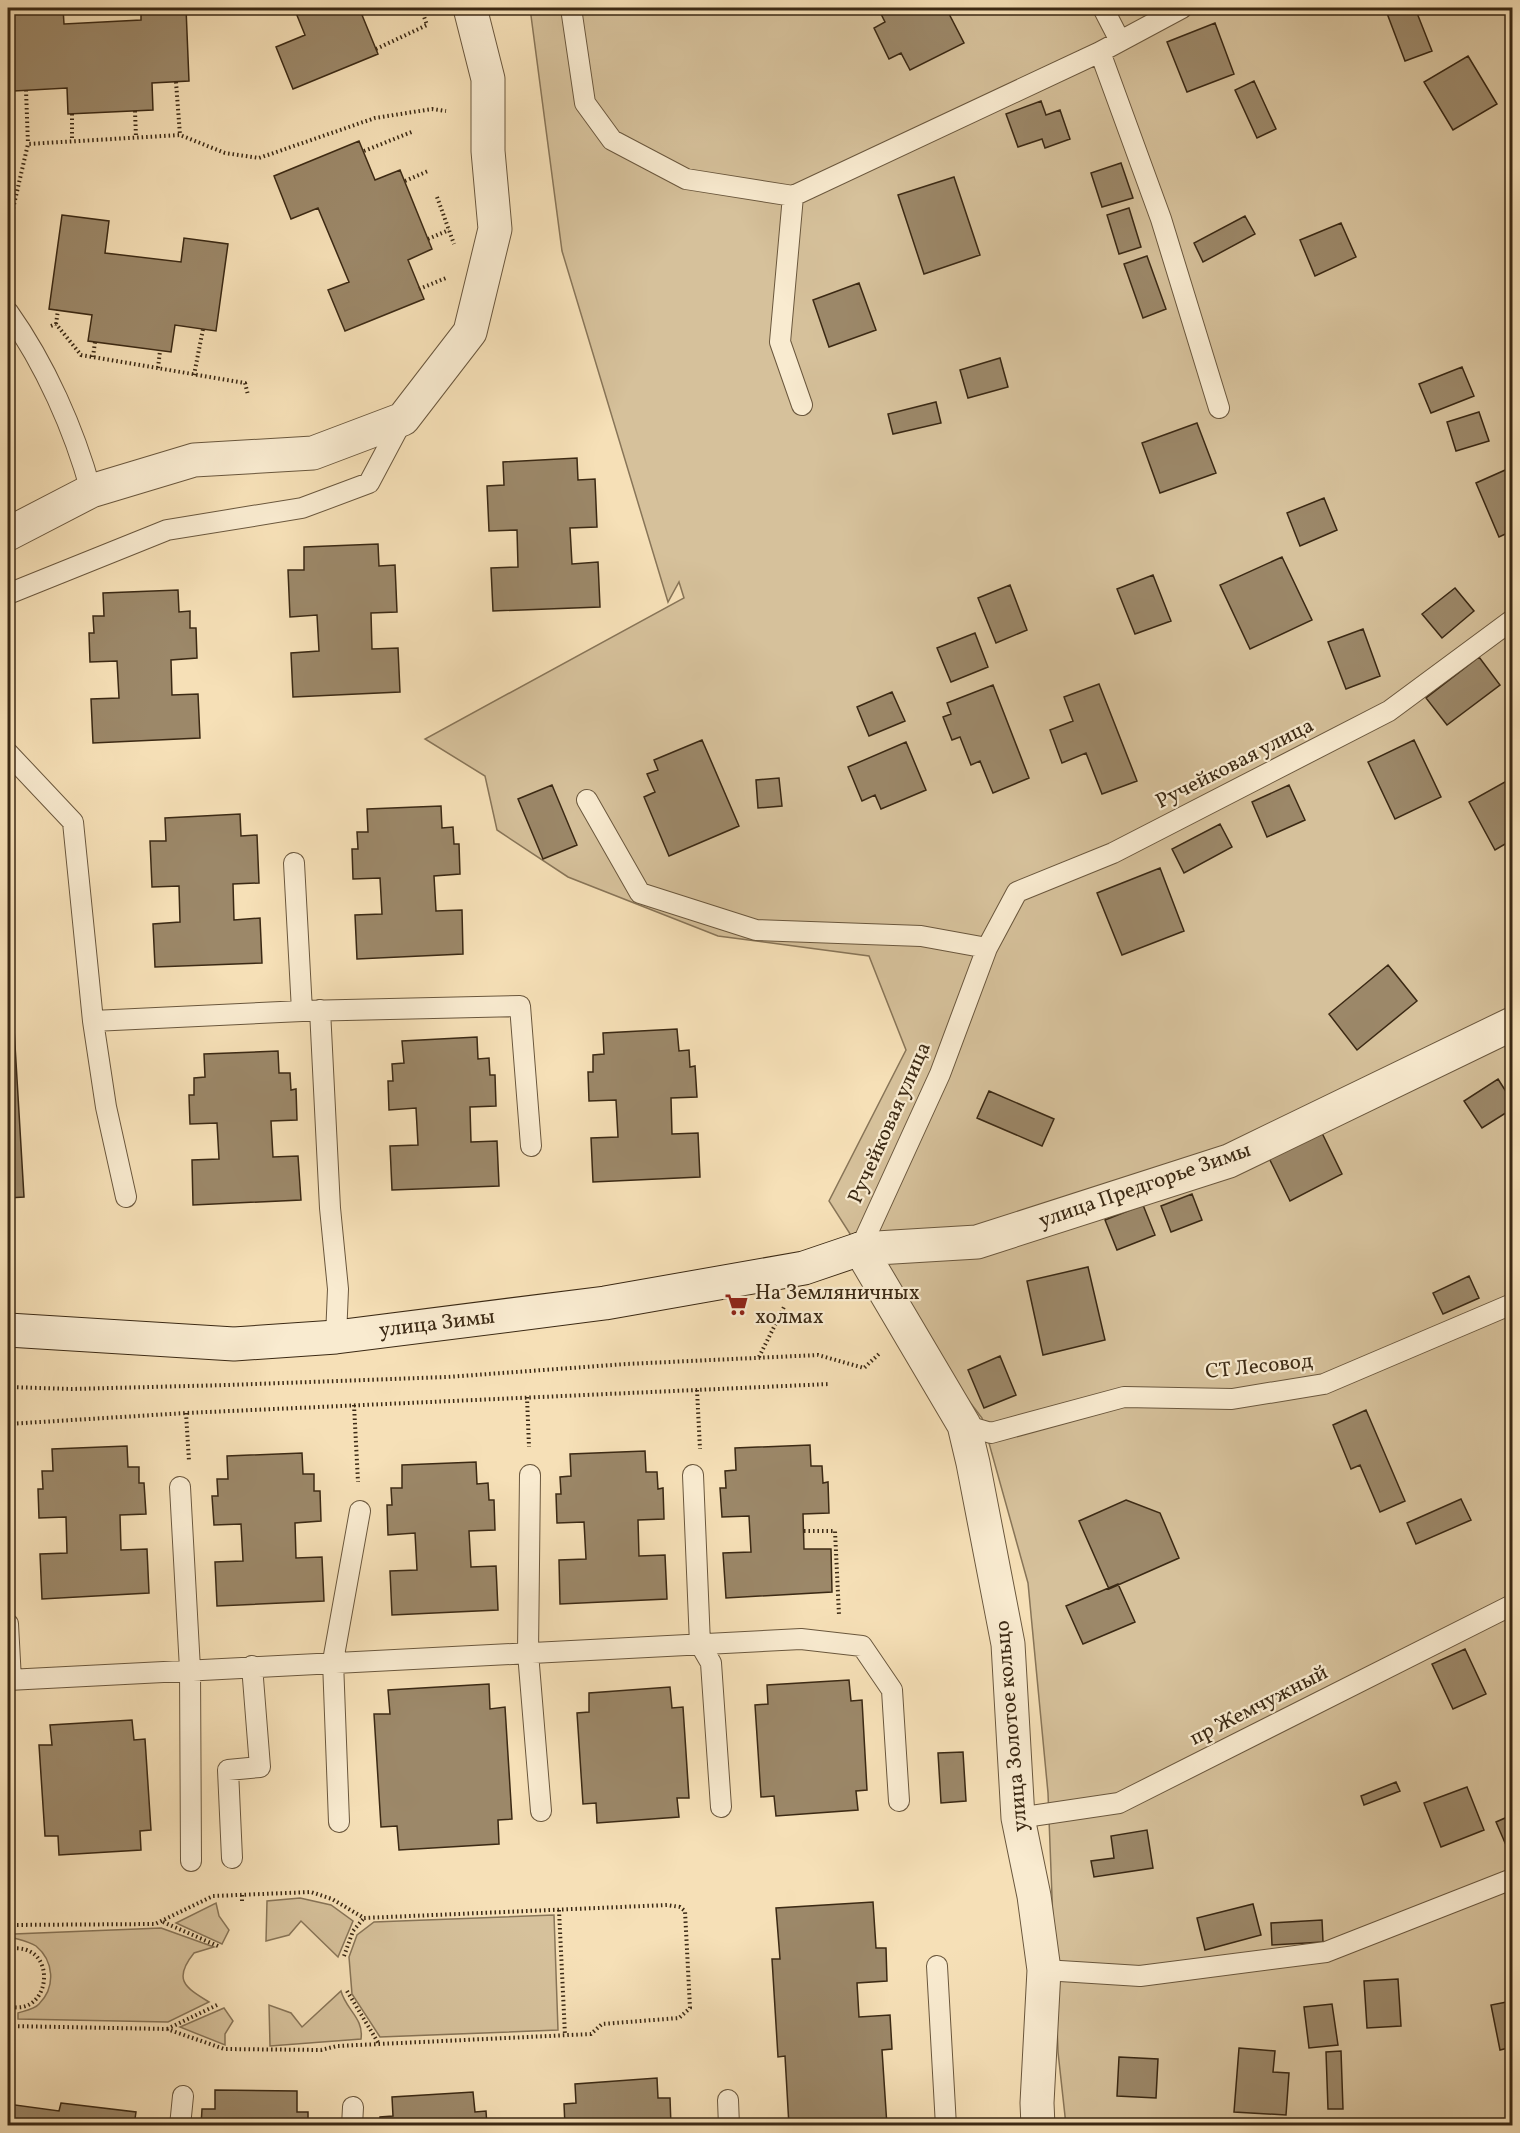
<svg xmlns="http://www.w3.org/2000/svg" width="1520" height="2133" viewBox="0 0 1520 2133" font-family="Vollkorn,serif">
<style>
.green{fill:#d6c19b;stroke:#887558;stroke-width:1.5}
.building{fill:#9c8869;stroke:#3b2914;stroke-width:1.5}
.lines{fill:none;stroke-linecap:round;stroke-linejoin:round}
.lane-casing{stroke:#6a573d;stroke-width:22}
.street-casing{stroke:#6a573d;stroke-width:35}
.secondary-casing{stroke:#3b2914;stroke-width:35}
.path{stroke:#3b2914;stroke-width:4;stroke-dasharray:1.5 3;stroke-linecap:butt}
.lane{stroke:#f9ebd0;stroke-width:20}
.street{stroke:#f9ebd0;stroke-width:33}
.secondary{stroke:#f9ebd0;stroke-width:33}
.labels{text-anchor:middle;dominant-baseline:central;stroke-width:4.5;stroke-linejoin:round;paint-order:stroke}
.street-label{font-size:21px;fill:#3b2914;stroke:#f9ebd0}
.poi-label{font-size:21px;fill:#3b2914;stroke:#f9ebd0;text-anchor:start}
</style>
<rect width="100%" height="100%" fill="#f6e0b7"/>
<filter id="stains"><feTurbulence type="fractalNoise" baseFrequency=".00333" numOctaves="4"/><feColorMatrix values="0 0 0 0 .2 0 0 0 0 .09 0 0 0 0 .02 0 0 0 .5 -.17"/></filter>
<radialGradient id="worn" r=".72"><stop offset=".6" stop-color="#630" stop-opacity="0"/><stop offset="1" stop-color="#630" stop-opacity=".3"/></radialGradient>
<!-- green -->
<path class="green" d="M530,8h982v2117h-446l-8,-73 -10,-259 -20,-210 -46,-165 -91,-120 -62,-97 77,-151 -37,-94 -151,-20 -150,-59 -71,-47 -12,-54 -60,-37 259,-141 -5,-16 -11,20 -106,-351z
M300,1898l31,7 22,16 -15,36 -37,-36 -12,14 -23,6 1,-40z
M216,1903l3,13 10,14 -7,14 -46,-21z
M554,1915l4,115 -178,7 -28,-43 -3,-37 8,-22 17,-13z
M161,1928l53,19 -20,6c-21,26 -10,34 15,49l-41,20 -150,-3v-6c6,-2 17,-4 21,-9 17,-17 15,-43 -3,-58 -6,-4 -15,-6 -22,-8v-4z
M341,1991c5,19 23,27 20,48l-91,7 -1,-41 22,8 11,14z
M224,2008l9,13 -8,13v11l-45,-18z"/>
<!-- building -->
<path class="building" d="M10,8h53l1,16 77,-4v-12h45l3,73 -37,2 1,27 -85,4 -1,-26 -53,3z
M294,8h85l-17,7 16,39 -85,35 -17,-42 29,-12z
M878,8h68l18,35 -54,27 -9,-17 -12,6 -15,-31 11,-6z
M1385,8h30l17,43 -27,10z
M1215,23l19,51 -47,18 -20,-50z
M1468,56l29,48 -44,26 -29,-48z
M1254,81l22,48 -19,9 -22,-48z
M1041,101l5,14 14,-5 10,29 -25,9 -3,-9 -24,8 -12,-33z
M359,141l16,39 25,-10 32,79 -24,11 16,39 -79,32 -17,-41 21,-8 -31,-74 -27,11 -17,-43z
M1121,163l12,35 -31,9 -11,-34z
M954,177l26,78 -56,19 -26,-79z
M1129,208l12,39 -22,7 -12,-39z
M62,215l47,6 -4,32 76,9 3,-24 44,6 -12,87 -41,-6 -4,27 -83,-11 4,-26 -43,-6z
M1245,216l10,18 -52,28 -9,-19z
M1341,223l15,34 -41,19 -15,-36z
M1147,256l19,53 -23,9 -19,-54z
M859,283l17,47 -47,17 -16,-47z
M1000,358l8,29 -40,11 -8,-28z
M1462,367l12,29 -43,17 -12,-29z
M936,402l5,21 -48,11 -5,-20z
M1479,412l10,29 -33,10 -9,-29z
M1197,423l19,50 -56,20 -18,-50z
M577,458l1,22 17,-1 2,48 -27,1 2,36 26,-2 2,45 -107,4 -2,-43 27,-1 -1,-37 -28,1 -2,-45 17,-1 -1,-23z
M1512,467v64l-13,6 -23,-54z
M1324,498l13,32 -37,16 -13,-33z
M378,544l1,22 16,-1 2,47 -26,1 1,36 26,-1 2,44 -107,5 -2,-44 28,-2 -2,-36 -27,2 -2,-47h16v-23z
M1282,557l30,63 -62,29 -30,-64z
M1153,575l18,46 -36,13 -18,-45z
M1010,585l17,45 -31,13 -18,-45z
M1455,588l19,23 -32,27 -20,-24z
M178,590l1,22 11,-1v17h6l1,30 -26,2 1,35 26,-1 2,44 -107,5 -2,-44 28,-1 -2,-37 -27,1 -1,-29h5l-1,-17h11l-1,-23z
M1363,629l17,47 -34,13 -18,-47z
M975,633l13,34 -37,15 -14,-34z
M1479,657l21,28 -53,40 -21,-27z
M1099,684l38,97 -35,13 -16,-41 -24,10 -12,-33 23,-9 -9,-24z
M993,685l36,93 -36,15 -13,-32 -9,4 -11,-28 -8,3 -9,-23 8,-3 -4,-11z
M892,692l13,29 -36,15 -12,-29z
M702,740l37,86 -70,30 -25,-59 11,-5 -8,-18 11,-4 -4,-10z
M1414,740l27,57 -46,22 -27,-57z
M906,742l20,48 -45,19 -6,-14 -13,6 -14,-34z
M779,778l3,28 -24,2 -2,-28z
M1512,778v62l-17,10 -26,-48z
M552,785l25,60 -34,14 -25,-60z
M1289,785l16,35 -38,17 -15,-35z
M441,806l1,22 11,-1 1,17h5l1,30 -26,2 2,35 26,-1 1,44 -106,5 -2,-44 27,-1 -2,-36 -27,1 -1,-30h6l-1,-17h11l-1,-23z
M240,814l1,22 16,-1 2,48 -26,1 1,36 26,-2 2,45 -107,4 -2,-43 27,-2 -1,-36 -27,1 -2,-46h16l-1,-23z
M1220,824l12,23 -48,26 -12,-24z
M1160,868l24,63 -62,24 -25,-62z
M8,927l16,270 -16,1z
M1388,965l29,36 -60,49 -28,-36z
M677,1029l2,22 10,-1 1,17 5,-1 2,31 -26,1 1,36 26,-1 2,44 -107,5 -2,-44 27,-1 -2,-37 -27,1 -1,-29h5v-17l11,-1 -1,-21z
M477,1037l1,22 11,-1 1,17h5l1,31 -26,1 1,35 26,-1 2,45 -107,4 -2,-44 28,-1 -2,-37 -27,2 -1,-29h5l-1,-17 12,-1 -2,-22z
M278,1051l1,22h11l1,17 5,-1 1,31 -26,1 2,36 25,-1 3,44 -108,5 -1,-45 27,-1 -2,-36 -27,1 -1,-29h5v-17l11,-1 -1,-23z
M1498,1079l14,22v8l-30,19 -18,-27z
M989,1091l65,28 -12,27 -65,-28z
M1321,1131l21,43 -52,27 -22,-45z
M1192,1194l10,26 -31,12 -10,-26z
M1143,1205l12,30 -38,15 -12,-30z
M1088,1267l17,73 -62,15 -16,-74z
M1469,1276l10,22 -36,16 -10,-21z
M1000,1356l16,39 -32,13 -16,-38z
M1366,1410l39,91 -25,11 -20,-47 -9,4 -18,-44z
M810,1445l1,21h11l1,17 5,-1 1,31 -26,1 1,35h27l1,43 -106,6 -3,-45 28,-1 -2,-36 -27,1 -2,-29h6l-1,-17 11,-1 -1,-22z
M127,1446l1,21h11v16h5l2,31 -26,1 1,35 26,-1 2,44 -107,6 -2,-45 27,-1 -1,-36 -27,1 -1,-29h5l-1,-18h11l-1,-22z
M645,1451l1,21h11l1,17 5,-1 1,31 -26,1 1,36 26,-1 2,44 -107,5 -1,-44 27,-1 -2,-37 -27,1 -1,-29h5l-1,-17 11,-1 -1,-22z
M302,1453l1,21h11v17h6l1,30 -26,2 1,35 26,-1 2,44 -107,5 -2,-44 28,-1 -2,-37 -27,1 -2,-29h6l-1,-17h11l-1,-23z
M476,1462l1,22 11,-1 1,17h5l1,30 -26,1 2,36 25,-1 2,44 -106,5 -2,-44 27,-1 -2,-37 -27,2 -1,-30h5l-1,-17h11v-23z
M1461,1499l10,21 -55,24 -9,-21z
M1126,1500l34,13 19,45 -70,31 -30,-68z
M1118,1584l17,38 -52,22 -17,-38z
M1465,1649l21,45 -33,15 -21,-45z
M849,1680l2,21 11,-1 5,90 -11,1 2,19 -82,6 -2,-20 -13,1 -6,-92 13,-1 -1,-19z
M489,1684l1,25 15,-2 7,112 -14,1 1,24 -100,6 -2,-24 -16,1 -7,-113h16l-2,-24z
M670,1687l2,21 11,-1 6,91h-12l2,19 -82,6 -1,-20 -13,1 -6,-91 12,-1v-19z
M132,1720l2,20 11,-1 6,91 -11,1 1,19 -82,5 -1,-19h-13l-6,-91h13l-2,-20z
M963,1752l3,49 -25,2 -3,-50z
M1396,1782l4,9 -36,14 -3,-9z
M1467,1787l17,43 -43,17 -17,-44z
M1512,1815v44l-16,-37z
M1147,1830l6,38 -59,9 -3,-16 23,-3 -3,-22z
M873,1902l3,46h10l1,33 -30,2 2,34 31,-2 2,34 -10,1 5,76h-98l-4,-70 -7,1 -6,-98h8l-4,-51z
M1253,1904l8,31 -56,15 -8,-32z
M1322,1920l1,22 -51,3 -1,-22z
M1398,1979l3,47 -34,2 -3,-47z
M1512,2001v46l-12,3 -9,-45z
M1332,2004l6,41 -29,3 -5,-41z
M1239,2048l36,3 -2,21 16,1 -3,42 -52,-3z
M1341,2051l2,58h-15l-2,-57z
M1119,2057l39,2 -2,39 -39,-2z
M657,2078l1,20h12l1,28h-106l-1,-22 12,-1 -1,-19z
M215,2090l82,1v21h11v14h-107l1,-17h13z
M473,2092l2,20 11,-1 1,15h-107v-9l13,-1 -1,-19z
M61,2103l75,9 -2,14h-126v-22l51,7z"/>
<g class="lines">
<defs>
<path id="lane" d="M571,8l14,95 27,37 74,39 107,17
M1103,8l17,33
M1100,52l61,167 58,189
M8,312c37,52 66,117 83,179
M802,405l-22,-63 13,-146 307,-144 82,-44
M8,594l159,-64 135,-22 67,-25 34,-64
M8,753l65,69 20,199 13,86 20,90
M587,800l53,93 116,37 165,6 66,12 -47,126 -80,175
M294,863l8,148
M987,948l30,-56 96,-39 276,-142 123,-91
M320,1010l10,198 8,81 -2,48
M93,1021l209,-10 218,-5 11,140
M964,1425l27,8 133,-36 108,2 92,-15 188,-80
M530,1475l-2,178 13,158
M693,1475l7,169 11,19 10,144
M180,1487l10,182 1,192
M8,1624l3,56
M8,1680l793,-41 61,7 30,44 7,111
M1018,1818l101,-15 393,-198
M339,1822l-6,-161 27,-150
M232,1858l-4,-88 32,-3 -8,-101
M937,1966l9,160
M1044,1970l96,6 186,-24 186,-73
M728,2100l1,26
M180,2126l3,-30
M352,2126l1,-19"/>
<path id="street" d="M8,534l83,-43 103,-31 119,-7 90,-34 67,-87 25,-103 -7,-78v-72l-18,-71
M1038,2126l-1,-23 7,-133 -10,-74 -16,-78 -10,-174 -35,-181 -9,-38 -104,-176 117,-7 252,-81 283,-137"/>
<path id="secondary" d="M8,1330l226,14 102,-7 269,-34 199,-35 56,-19"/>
</defs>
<!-- lane casing -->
<use href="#lane" class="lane-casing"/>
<!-- street casing -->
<use href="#street" class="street-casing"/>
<!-- secondary casing -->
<use href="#secondary" class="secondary-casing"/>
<!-- path -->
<path class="path" d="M376,49l51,-24 -6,-17
M176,82l4,53
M26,90l2,54
M135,111l1,26
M72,114v27
M364,151l50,-20
M405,181l23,-10
M437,197l17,47
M9,226l19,-82 152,-9 45,18 34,5 116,-40 57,-9 14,2
M428,239l21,-9
M419,289l27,-11
M56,324l2,-14
M51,326l5,-2 25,31 164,28 3,12
M93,357l2,-15
M158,368l2,-17
M194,375l9,-46
M759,1357l25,-50
M8,1387l64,2 156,-4 219,-8 179,-13 192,-9 46,13 16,-15
M697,1390l3,59
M527,1397l2,50
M354,1405l4,77
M186,1413l3,48
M8,1424l178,-11 643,-29
M804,1531h31l4,84
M242,1895v7
M559,1910l6,125
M163,1922l55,24
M8,1925l147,-1 58,-28 98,-4 21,7 32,19 303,-13 13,2 5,4 5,97 -11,10 -77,6 -11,10 -254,12 -16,4 -97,-1 -57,-20 -159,-3
M8,1949c52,-9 44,70 0,57
M344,1956l9,-25 11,-13
M347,1991l32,53
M167,2029l50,-24"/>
<!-- lane -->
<use href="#lane" class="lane"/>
<!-- street -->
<use href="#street" class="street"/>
<!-- secondary -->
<use href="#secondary" class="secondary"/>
</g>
<!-- icons -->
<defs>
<symbol id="supermarket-bare" viewBox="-9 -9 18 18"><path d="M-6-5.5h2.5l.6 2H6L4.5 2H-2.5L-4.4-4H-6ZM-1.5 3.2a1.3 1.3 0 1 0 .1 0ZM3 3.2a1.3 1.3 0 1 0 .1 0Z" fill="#8f2418" stroke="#f9ebd0" stroke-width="2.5" paint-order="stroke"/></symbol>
</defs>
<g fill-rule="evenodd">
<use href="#supermarket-bare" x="720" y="1288" width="33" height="33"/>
</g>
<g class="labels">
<!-- street labels -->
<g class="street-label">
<text transform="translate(1235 764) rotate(-27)">Ручейковая улица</text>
<text transform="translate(890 1123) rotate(-66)">Ручейковая улица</text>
<text transform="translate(1145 1186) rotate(-19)">улица Предгорье Зимы</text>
<text transform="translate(437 1324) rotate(-7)">улица Зимы</text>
<text transform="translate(1259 1367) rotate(-6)">СТ Лесовод</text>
<text transform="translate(1259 1706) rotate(-27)">пр Жемчужный</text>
<text transform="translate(1012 1726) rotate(-95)">улица Золотое кольцо</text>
</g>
<!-- poi labels -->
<g class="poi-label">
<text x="755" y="1293">На Земляничных<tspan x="755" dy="24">холмах</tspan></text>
</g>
</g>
<!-- margin -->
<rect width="1520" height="2133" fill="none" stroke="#f6e0b7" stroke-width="30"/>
<rect x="9" y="9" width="1502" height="2115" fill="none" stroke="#3b2914" stroke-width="3"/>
<rect x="15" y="15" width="1490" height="2103" fill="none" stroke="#3b2914" stroke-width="1.5"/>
<rect width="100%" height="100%" filter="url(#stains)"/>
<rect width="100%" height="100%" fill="url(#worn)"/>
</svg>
